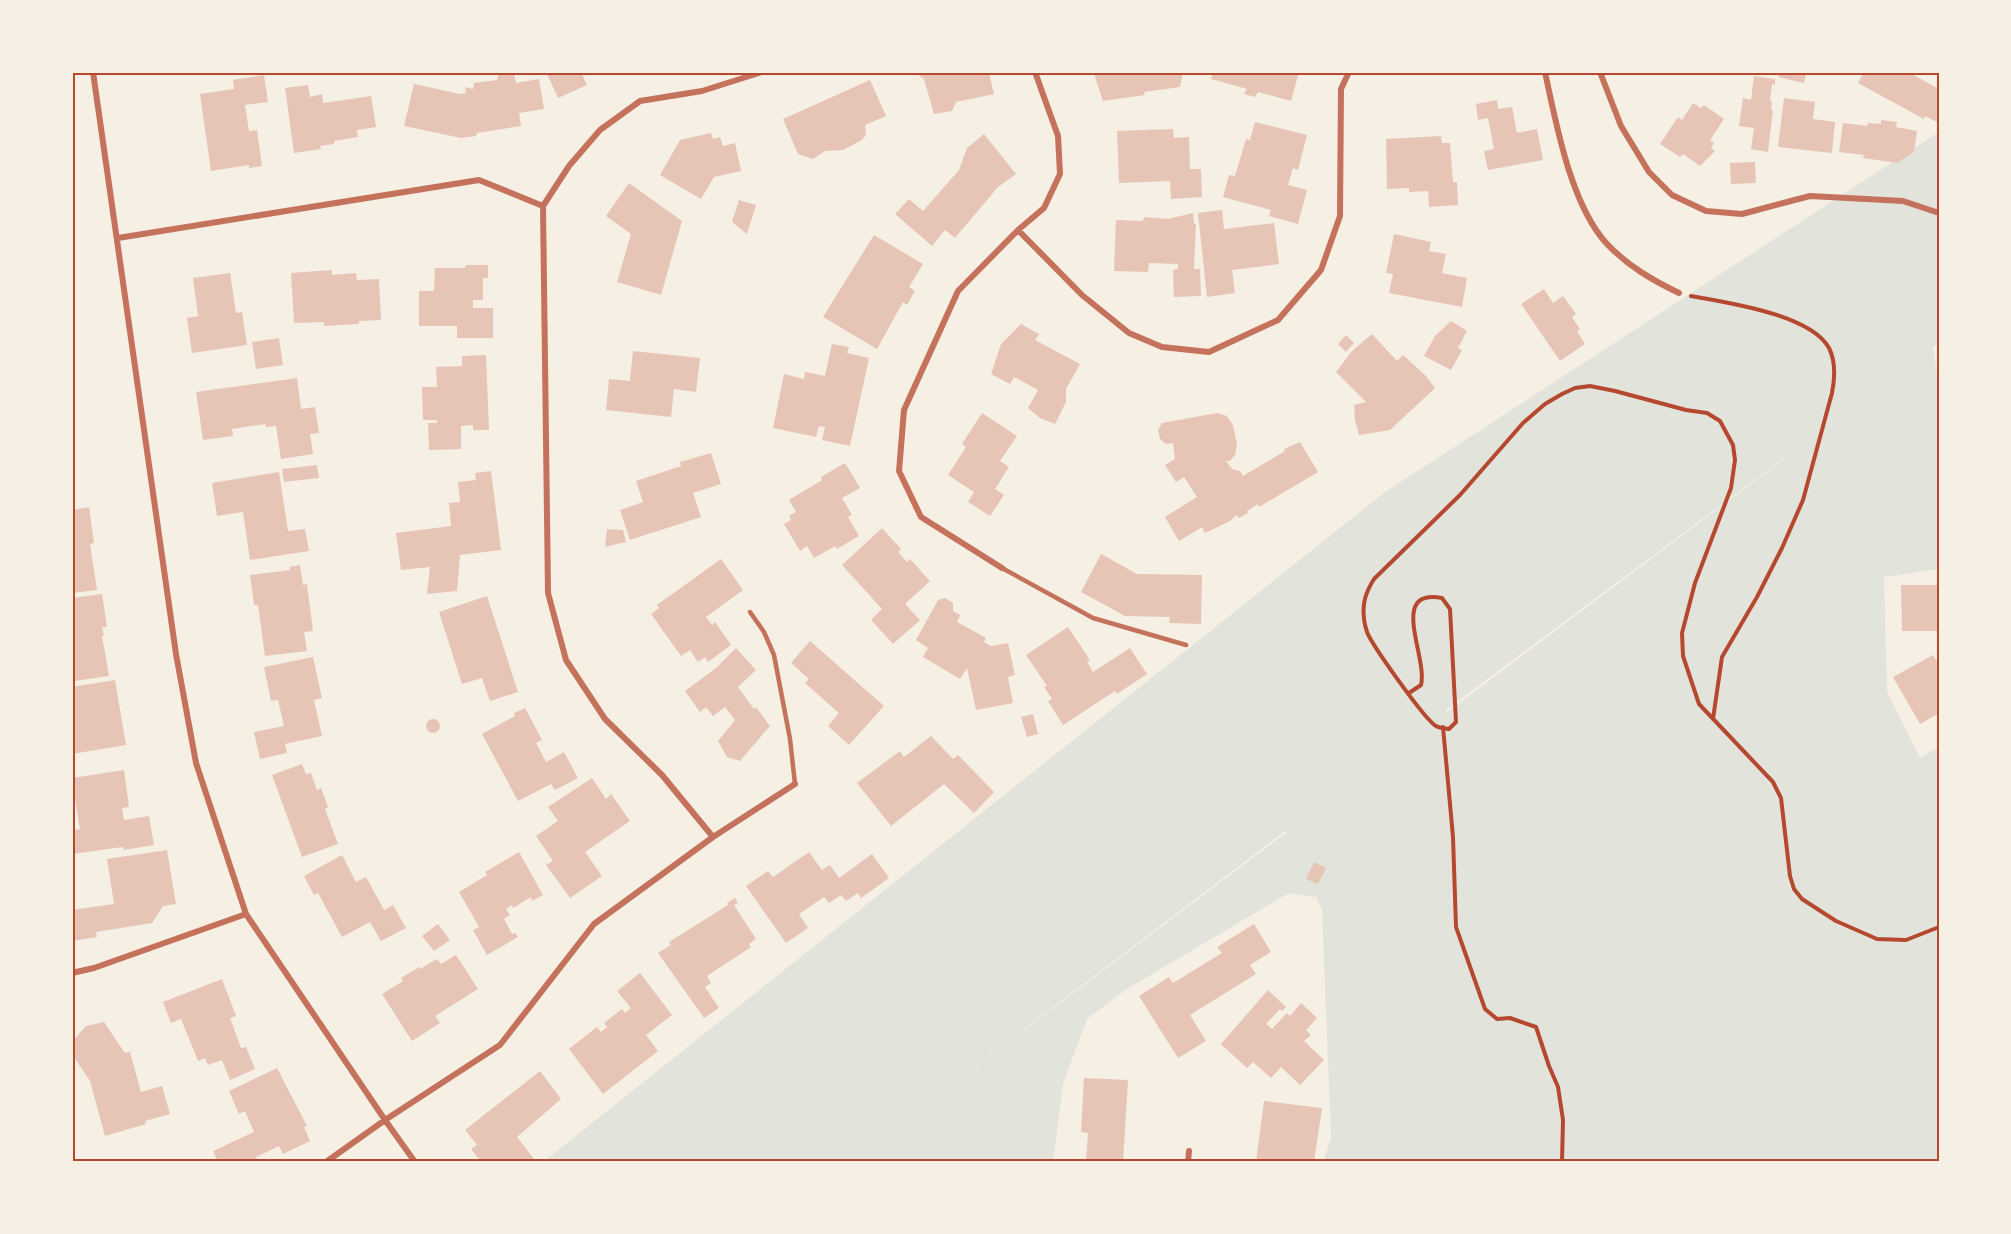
<svg xmlns="http://www.w3.org/2000/svg" width="2011" height="1234" viewBox="0 0 2011 1234" font-family="Manrope,sans-serif">
<style>
.green{fill:#e2e4dc;fill-rule:evenodd}
.building{fill:#e6c5b7}
.lines{fill:none;stroke-linecap:round;stroke-linejoin:round}
.path{stroke:#b5482f;stroke-width:4}
.service{stroke:#c5725c;stroke-width:4.5}
.minor{stroke:#c5725c;stroke-width:6}
.neatline{fill:none;stroke:#b5482f;stroke-width:2}
</style>
<rect width="100%" height="100%" fill="#f6efe4"/>
<!-- green -->
<path class="green" d="M1939,132v211l-6,4 6,43v179l-55,8 3,115 33,66 19,-11v415h-616l8,-24 -9,-228 -6,-13 -27,-4 -162,96 -40,30 -24,65 -10,78h-510l842,-670zM1788,455v1l-342,257v-3zM1286,831v2l-401,302 400,-304z"/>
<!-- building -->
<path class="building" d="M499,72h15l2,11 23,-4 5,30 -25,4 2,13 -44,7 -1,3 -15,2 -57,-12 10,-42 46,10 6,-1 -1,-6 8,2 1,-6 23,-3z
M551,72h30l6,13 -29,13 -11,-24z
M914,72h75l5,22 -38,8 -4,9 -18,3 -10,-35z
M1095,72h88l-3,15 -36,5 1,3 -42,6 -8,-24z
M1213,72h86l-8,29 -33,-9 -3,5 -11,-3 3,-5 -36,-10z
M1779,72h27l-2,11 -26,-6z
M1864,72h44l31,17v34l-14,-7 -1,3 -66,-36z
M264,75l4,27 -23,3 4,26 8,-1 5,36 -13,2v-3l-38,6 -11,-77 34,-5 -1,-9z
M1754,76l21,3v6l-3,-1 -2,17h2l-1,9h2l-5,42 -17,-3 3,-21 -15,-2 4,-28 8,2z
M870,80l16,36 -21,9 1,10 -4,5 -19,10 -18,1 -12,8 -15,-5 -15,-35z
M308,85l2,12 12,-3 1,9 48,-7 5,31 -19,3 1,7 -24,4v3l-14,2 1,3 -27,4 -9,-65z
M1784,98l31,4 -2,17 22,3 -3,31 -54,-6z
M1497,100l1,9 14,-2 5,26 20,-4 6,31 -55,10 -4,-19 10,-2 -6,-31 -10,2 -2,-16z
M1693,103l8,5 3,-3 20,14 -14,21 4,3 -3,5 4,3 -15,15 -17,-12 -3,3 -20,-13 18,-27 4,3z
M1881,120l16,2 -1,5 21,4 -3,21 -17,11 -34,-5 1,-3 -25,-3 4,-29 24,3 1,-3 13,1z
M1255,122l52,13 -9,35 -5,-2 -5,17 19,5 -9,34 -29,-8 2,-6 -48,-13 6,-22 6,1 11,-37 4,1z
M1173,129l1,9 15,-1 1,32h11l1,28 -31,2 -1,-18 -51,2 -2,-52z
M711,133l2,6 7,-2 3,9 12,-3 6,28 -27,6 -13,22 -41,-24 20,-35z
M984,134l32,40 -18,13 -43,51 -10,-8 -13,16 -37,-32 14,-15 14,12 36,-41 8,-22z
M1441,136l1,7h8l3,39h4l1,23 -29,2 -1,-16 -19,1v-4l-22,1 -1,-50z
M1755,162l1,21 -25,1 -1,-21z
M629,183l53,38 -21,74 -44,-13 14,-48 -25,-18z
M739,200l17,5 -9,29 -15,-12z
M1222,210l2,19 50,-6 5,41 -47,6 3,23 -28,4 -9,-84z
M1193,213l1,11h2l-2,45h6l1,27 -27,1 -1,-27 5,-1v-5l-29,-1 -1,9 -34,-1 2,-51 27,1 1,-4 24,2z
M1394,234l37,8 -2,9 17,3 -4,19 25,5 -5,29 -73,-14 4,-19 -7,-1z
M874,235l49,29 -14,23 6,4 -8,14 -4,-3 -26,47 -54,-32z
M466,265h22v13h-5v22h-10v8h20v30h-36v-12h-38v-35h15l1,-23h30z
M332,270v5l24,-2 1,7 22,-1 2,41 -22,1v3l-35,2v-4l-30,1 -3,-50z
M230,273l6,40 6,-1 5,33 -55,8 -5,-35 11,-2 -5,-38z
M1544,289l9,14 10,-7 13,18 -4,3 8,12 -3,2 8,13 -25,17 -39,-57z
M1451,321l16,10 -9,17 4,2 -11,20 -27,-14 11,-20z
M1021,324l18,10 -4,6 45,24 -14,25v13l-11,22 -15,-6 -12,-10 10,-18 -24,-13 -4,7 -19,-10 10,-30z
M1372,334l25,27 6,-6 23,21 9,12 -45,42 -31,5 -4,-15 -1,-15 12,-3 -30,-30 16,-21z
M1346,335l8,8 -8,9 -8,-8z
M279,338l4,27 -27,4 -4,-27z
M832,344l17,3 -2,6 22,5 -19,88 -28,-6 3,-13 -6,-1 -3,11 -43,-9 11,-54 20,5 1,-7 20,4z
M633,351l67,7 -4,34 -22,-3 -3,28 -65,-7 3,-31 21,2z
M486,355l3,75h-16v-5l-12,1v23l-32,1 -1,-27h9v-3h-14l-1,-33h15l-1,-20 26,-1v-10z
M297,378l4,31 14,-2 4,26 -9,1 3,20 -32,5 -5,-33 -10,1 -1,-3 -33,5 1,7 -30,4 -7,-48z
M982,413l35,23 -17,25 9,6 -14,22 9,6 -14,21 -22,-14 6,-10 -26,-17 18,-28 -4,-3z
M1217,413l10,3 6,9 4,19 -2,11 -5,6h-4l6,8 8,2 3,5 42,-25 -1,-2 16,-7 18,30 -59,35 -1,-3 -11,7 1,2 -9,5 -2,-3 -7,6 -25,12 -3,-6 -23,14 -14,-24 32,-20 -13,-20 -8,5 -11,-17 10,-6 -2,-16 -7,1 -6,-5 -2,-9 4,-7z
M711,453l10,31 -28,9 8,24 -71,23 -10,-30 23,-8 -7,-21 45,-15 -1,-4z
M845,463l15,25 -18,10 10,17 -4,2 11,19 -22,13 -2,-3 -21,12 -7,-12 -7,5 -16,-27 7,-4 -2,-4 7,-4 -7,-12 33,-20 -1,-3z
M317,465l2,13 -35,4 -2,-13z
M491,471l10,79 -41,5 -3,36 -30,3 3,-27 -29,3 -5,-37 55,-7 -2,-23 11,-1 -2,-20 18,-2 -1,-7z
M279,472l9,59 17,-2 4,22 -59,9 -7,-48 -26,4 -5,-33z
M89,507l5,36 -4,1 7,46 -25,3v-83z
M882,528l19,21 -3,3 9,10 3,-3 20,22 -25,23 15,16 -27,24 -22,-24 11,-11 -40,-44z
M607,529l16,1 3,12 -21,5z
M1101,554l36,20 65,1 -1,49 -32,-1 1,-6 -45,-1 -44,-24z
M721,559l22,31 -37,27 6,8 3,-3 16,23 -23,17 -3,-5 -7,5 -8,-12 -9,6 -30,-42 8,-6 -2,-3z
M300,565l3,20 4,-1 6,47 -9,1 3,19 -42,5 -7,-51h-4l-4,-30 40,-5v-3z
M1901,585h37v46h-36z
M102,594l5,33h-5l2,9h-2l7,40 -35,5v-5l-2,1v-79z
M487,596l31,96 -28,9 -8,-23 -20,6 -23,-72z
M945,598l8,5v8l7,4 -3,7 29,16 -2,4 7,4 17,-3 7,32 -7,2 5,26 -37,7 -9,-42 -7,11 -37,-22 5,-9 -12,-8 22,-40z
M1068,627l22,33 -3,2 6,10 37,-24 17,26 -30,20 -2,-3 -52,34 -15,-24 4,-2 -8,-12 3,-1 -21,-31z
M810,641l74,65 -35,39 -21,-19 11,-13 -34,-30 4,-4 -18,-16z
M736,648l20,22 -18,17 16,22 2,-2 14,19 -30,35 -13,-4 -9,-16 17,-21 -10,-13 -12,9 -7,-9 -6,5 -15,-21 31,-23z
M1933,655l6,11v47l-19,11 -27,-47z
M313,657l9,41 -8,2 8,36 -37,8 2,9 -27,6 -6,-27 30,-6 -6,-26 -7,1 -7,-34z
M115,680l11,65 -54,9v-67z
M525,708l17,32 -6,3 10,19 18,-10 14,26 -23,12 -4,-6 -33,17 -36,-67 33,-18 -1,-3z
M1033,714l5,20 -11,3 -6,-20z
M426 726a7 7 0 1 1 14 0a7 7 0 1 1-14 0Z
M931,736l22,23 5,-4 36,37 -20,21 -30,-29 -53,42 -34,-43 43,-32 4,6z
M302,764l4,10 5,-1 6,17 4,-2 7,19 -3,2 13,35 -36,13 -30,-82z
M124,770l5,37 -7,1 2,12 25,-4 5,29 -30,5 -1,-3 -51,7v-23l8,-2 -5,-30h-3v-21z
M592,778l14,21 5,-5 19,27 -45,31 17,24 -32,22 -24,-33 7,-4 -17,-25 22,-15 -10,-14z
M167,850l9,54 -13,2 -11,17 -56,9 1,5 -25,4v-31l42,-6 -7,-45z
M519,852l24,43 -11,6 -1,-4 -18,11 -1,-3 -6,4 4,6 -6,4 8,15 3,-1 3,4 -31,18 -14,-25 6,-3 -20,-35 28,-17 -2,-3z
M809,852l13,18 8,-5 9,13 33,-24 17,24 -28,20 -3,-5 -12,8 -5,-6 -12,8 -5,-6 -25,17 9,14 -22,15 -40,-57 22,-15 5,6z
M342,855l14,27 10,-5 18,33 9,-5 13,23 -25,13 -11,-19 -28,15 -24,-44 -4,2 -10,-19z
M1314,862l12,6 -8,16 -12,-5z
M735,898l3,5 -4,2 22,34 -7,5 2,3 -44,29 4,7 -6,4 14,21 -15,10 -46,-65 13,-8 -2,-3 59,-37 -1,-2z
M438,924l12,16 -16,11 -12,-15z
M1254,924l17,28 -21,13 6,9 -66,41 16,26 -28,17 -39,-62 30,-19 4,6 49,-30 -5,-6z
M456,955l22,34 -43,27 5,7 -28,18 -30,-47 21,-13 -2,-3 18,-11 1,2 17,-10 4,5z
M640,973l32,42 -26,20 12,16 -55,43 -34,-45 28,-22 4,5 6,-5 -3,-4 18,-14 3,4 6,-5 -14,-17z
M222,979l14,37 -6,2 11,30 5,-1 9,22 -25,11 -8,-20 -14,5 -3,-7 -7,3 -17,-42 -10,4 -8,-21z
M1268,990l18,17 -4,4 -2,-2 -14,15 6,5 15,-16 3,3 11,-13 16,15 -11,12 5,5 -7,6 20,19 -24,25 -19,-18 -10,11 -18,-16 -6,6 -26,-24z
M104,1022l21,31 5,-1 11,40 21,-6 8,28 -25,7 1,3 -41,12 -15,-55 -18,-27v-12l14,-16z
M277,1068l30,58 -3,1 6,14 -27,13 -4,-8 -23,11 2,5h-40l-5,-11 41,-19 -9,-21 -6,3 -10,-23z
M540,1071l21,28 -44,38 17,22 -4,3h-49l-10,-13 6,-4 -12,-15z
M1084,1078l44,2 -5,82h-37l2,-29 -7,-1z
M1264,1101l58,7 -8,54h-58z"/>
<g class="lines">
<!-- path -->
<path class="path" d="M1691,296c36,7 119,18 138,52 7,14 6,30 3,45l-29,107 -21,48 -25,49 -35,60 -9,62
M1409,693l12,-8c7,-28 -33,-97 21,-87l8,11 6,113 -7,7c-4,-1 -10,-1 -13,-3 -11,-6 -64,-81 -69,-94 -1,-4 -3,-9 -3,-14 -2,-15 2,-26 10,-39l86,-84 63,-72 22,-19 17,-10 13,-6 15,-2 25,5 71,19 21,3 13,8 13,24 2,15 -4,28 -36,95 -13,50 1,23 16,48 74,78 8,16 9,78 4,13 8,10 34,22 41,18 29,1 33,-13
M1443,727l10,110 3,90 29,82 12,10 13,-1 26,9 13,39 9,21 5,33 -1,42"/>
<!-- service -->
<path class="service" d="M1002,568l91,50 93,27
M750,612l14,20 10,23 16,84 5,45"/>
<!-- minor -->
<path class="minor" d="M93,72l83,582 20,109 50,151 139,206 30,42
M1545,72c11,52 26,133 62,172 21,22 45,36 72,49
M1600,72l21,54 28,46 23,23 34,16 36,3 68,-18 93,5 36,12
M543,206l5,387 18,67 39,59 57,56 51,62
M543,206l26,-40 31,-36 40,-29 62,-10 60,-19
M1018,230l64,65 47,38 33,14 47,5 69,-32 43,-50 19,-54 1,-127 8,-17
M118,238l361,-58 64,26
M1002,568l-81,-51 -22,-46 5,-61 54,-119 60,-61 26,-22 16,-34 -2,-38 -23,-64
M72,973l22,-5 152,-54
M326,1162l59,-42 115,-75 94,-121 119,-87 82,-53
M1188,1162l1,-11"/>
</g>
<!-- border -->
<rect width="2011" height="1234" fill="none" stroke="#f6efe4" stroke-width="147"/>
<rect x="74" y="74" width="1864" height="1086" class="neatline"/>
</svg>
